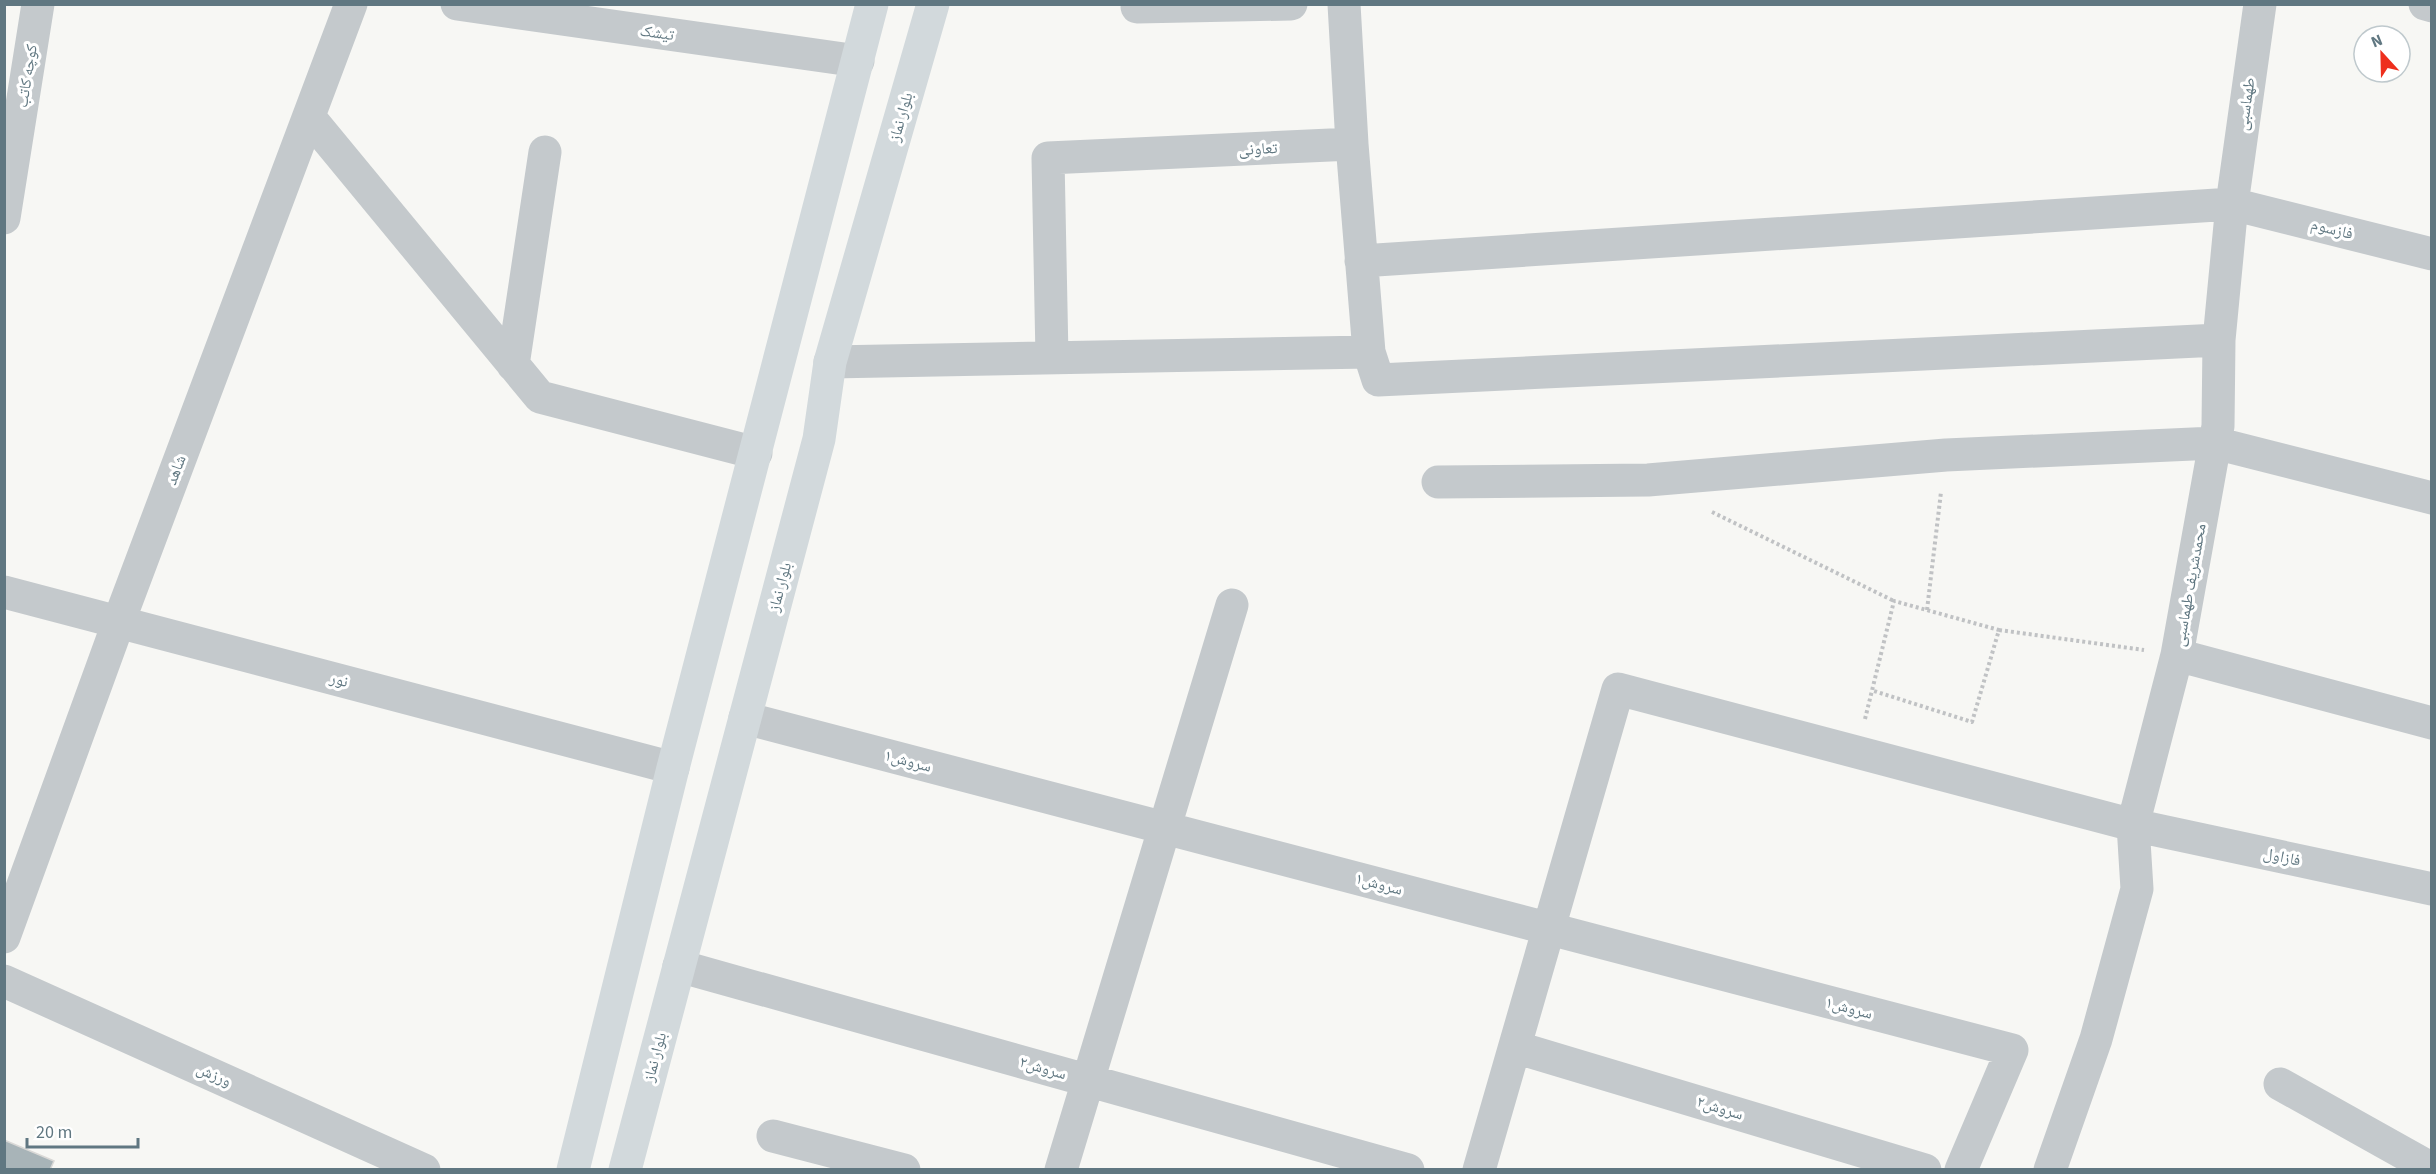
<svg xmlns="http://www.w3.org/2000/svg" width="2436" height="1174" viewBox="0 0 2436 1174" font-family="'Source Sans 3','Noto Naskh Arabic',sans-serif">
<style>
.building{fill:#a8b4b8;stroke:#d9d8d6;stroke-width:1.5}
.lines{fill:none;stroke-linecap:round;stroke-linejoin:round}
.path{stroke:#c0c2c4;stroke-width:4;stroke-dasharray:3 3;stroke-linecap:butt}
.street{stroke:#c4c9cc;stroke-width:33}
.secondary{stroke:#d2d9dc;stroke-width:33}
.labels{text-anchor:middle;dominant-baseline:central;stroke-width:6;stroke-linejoin:round;paint-order:stroke}
.street-label{font-size:16px;fill:#607781;stroke:#fff}
</style>
<rect width="100%" height="100%" fill="#f7f7f4"/>
<!-- building -->
<path class="building" d="M4,1140l50,21 -4,9h-46z"/>
<g class="lines">
<!-- path -->
<path class="path" d="M1712,512l182,89
M1927,610l14,-118
M1999,630l145,20
M1865,719l29,-118 105,29 -27,92 -98,-31"/>
<!-- street -->
<path class="street" d="M457,4l401,57
M1344,4l8,140
M2260,4l-28,200 200,50
M2425,4l7,2
M1137,7l154,-3
M309,117l231,280 216,56
M4,218l34,-214
M1361,261l871,-57 -13,136 -1,86 -41,229 -44,170 4,64 -41,150 -46,131
M1052,357l-4,-199 304,-14 17,208 9,28 841,-40
M830,362l539,-10
M513,365l32,-213
M1438,482l210,-2 298,-25 269,-12 217,55
M4,592l669,176
M2177,655l255,68
M745,718l1267,332 -51,120
M4,937l115,-316 232,-617
M679,966l729,204
M4,981l420,189
M1515,1047l410,123
M2280,1084l152,85
M773,1136l131,34
M1061,1170l171,-565
M1479,1170l139,-481 515,136 299,64"/>
<!-- secondary -->
<path class="secondary" d="M573,1170l100,-402 199,-764
M625,1170l194,-731 11,-77 103,-358"/>
</g>
<g class="labels">
<!-- street labels -->
<g class="street-label">
<text transform="translate(657 33) rotate(8)">تیشک</text>
<text transform="translate(27 76) rotate(-81)">کوچه کاتب</text>
<text transform="translate(2246 104) rotate(-82)">طهماسبی</text>
<text transform="translate(901 117) rotate(-74)">بلوار نماز</text>
<text transform="translate(1258 149) rotate(-3)">تعاونی</text>
<text transform="translate(2332 229) rotate(14)">فازسوم</text>
<text transform="translate(176 470) rotate(-69)">شاهد</text>
<text transform="translate(2190 585) rotate(-80)">محمدشریف طهماسبی</text>
<text transform="translate(780 587) rotate(-75)">بلوار نماز</text>
<text transform="translate(339 680) rotate(15)">نور</text>
<text transform="translate(908 761) rotate(15)">سروش۱</text>
<text transform="translate(2282 857) rotate(12)">فازاول</text>
<text transform="translate(1379 884) rotate(15)">سروش۱</text>
<text transform="translate(1849 1008) rotate(15)">سروش۱</text>
<text transform="translate(655 1057) rotate(-75)">بلوار نماز</text>
<text transform="translate(1043 1068) rotate(16)">سروش۲</text>
<text transform="translate(214 1075) rotate(24)">ورزش</text>
<text transform="translate(1720 1108) rotate(17)">سروش۲</text>
</g>
</g>
<!-- border -->
<rect width="2436" height="1174" fill="none" stroke="#607781" stroke-width="12"/>
<!-- north arrow -->
<g transform="translate(2382 54) rotate(338)"><circle r="28" fill="#ffffff" stroke="#bfc9cd" stroke-width="1.5"/>
<path d="M0-4.5L10 22L0 15L-10 22Z" fill="#ee2f1d"/>
<text y="-9" font-size="16" font-weight="bold" text-anchor="middle" fill="#607781">N</text>
</g>
<!-- scale -->
<path d="M27 1138v9h111v-9" fill="none" stroke="#607781" stroke-width="3"/>
<text x="36" y="1138" font-size="18" fill="#607781" stroke="#ffffff" stroke-width="4.5" paint-order="stroke">20 m</text>
</svg>
